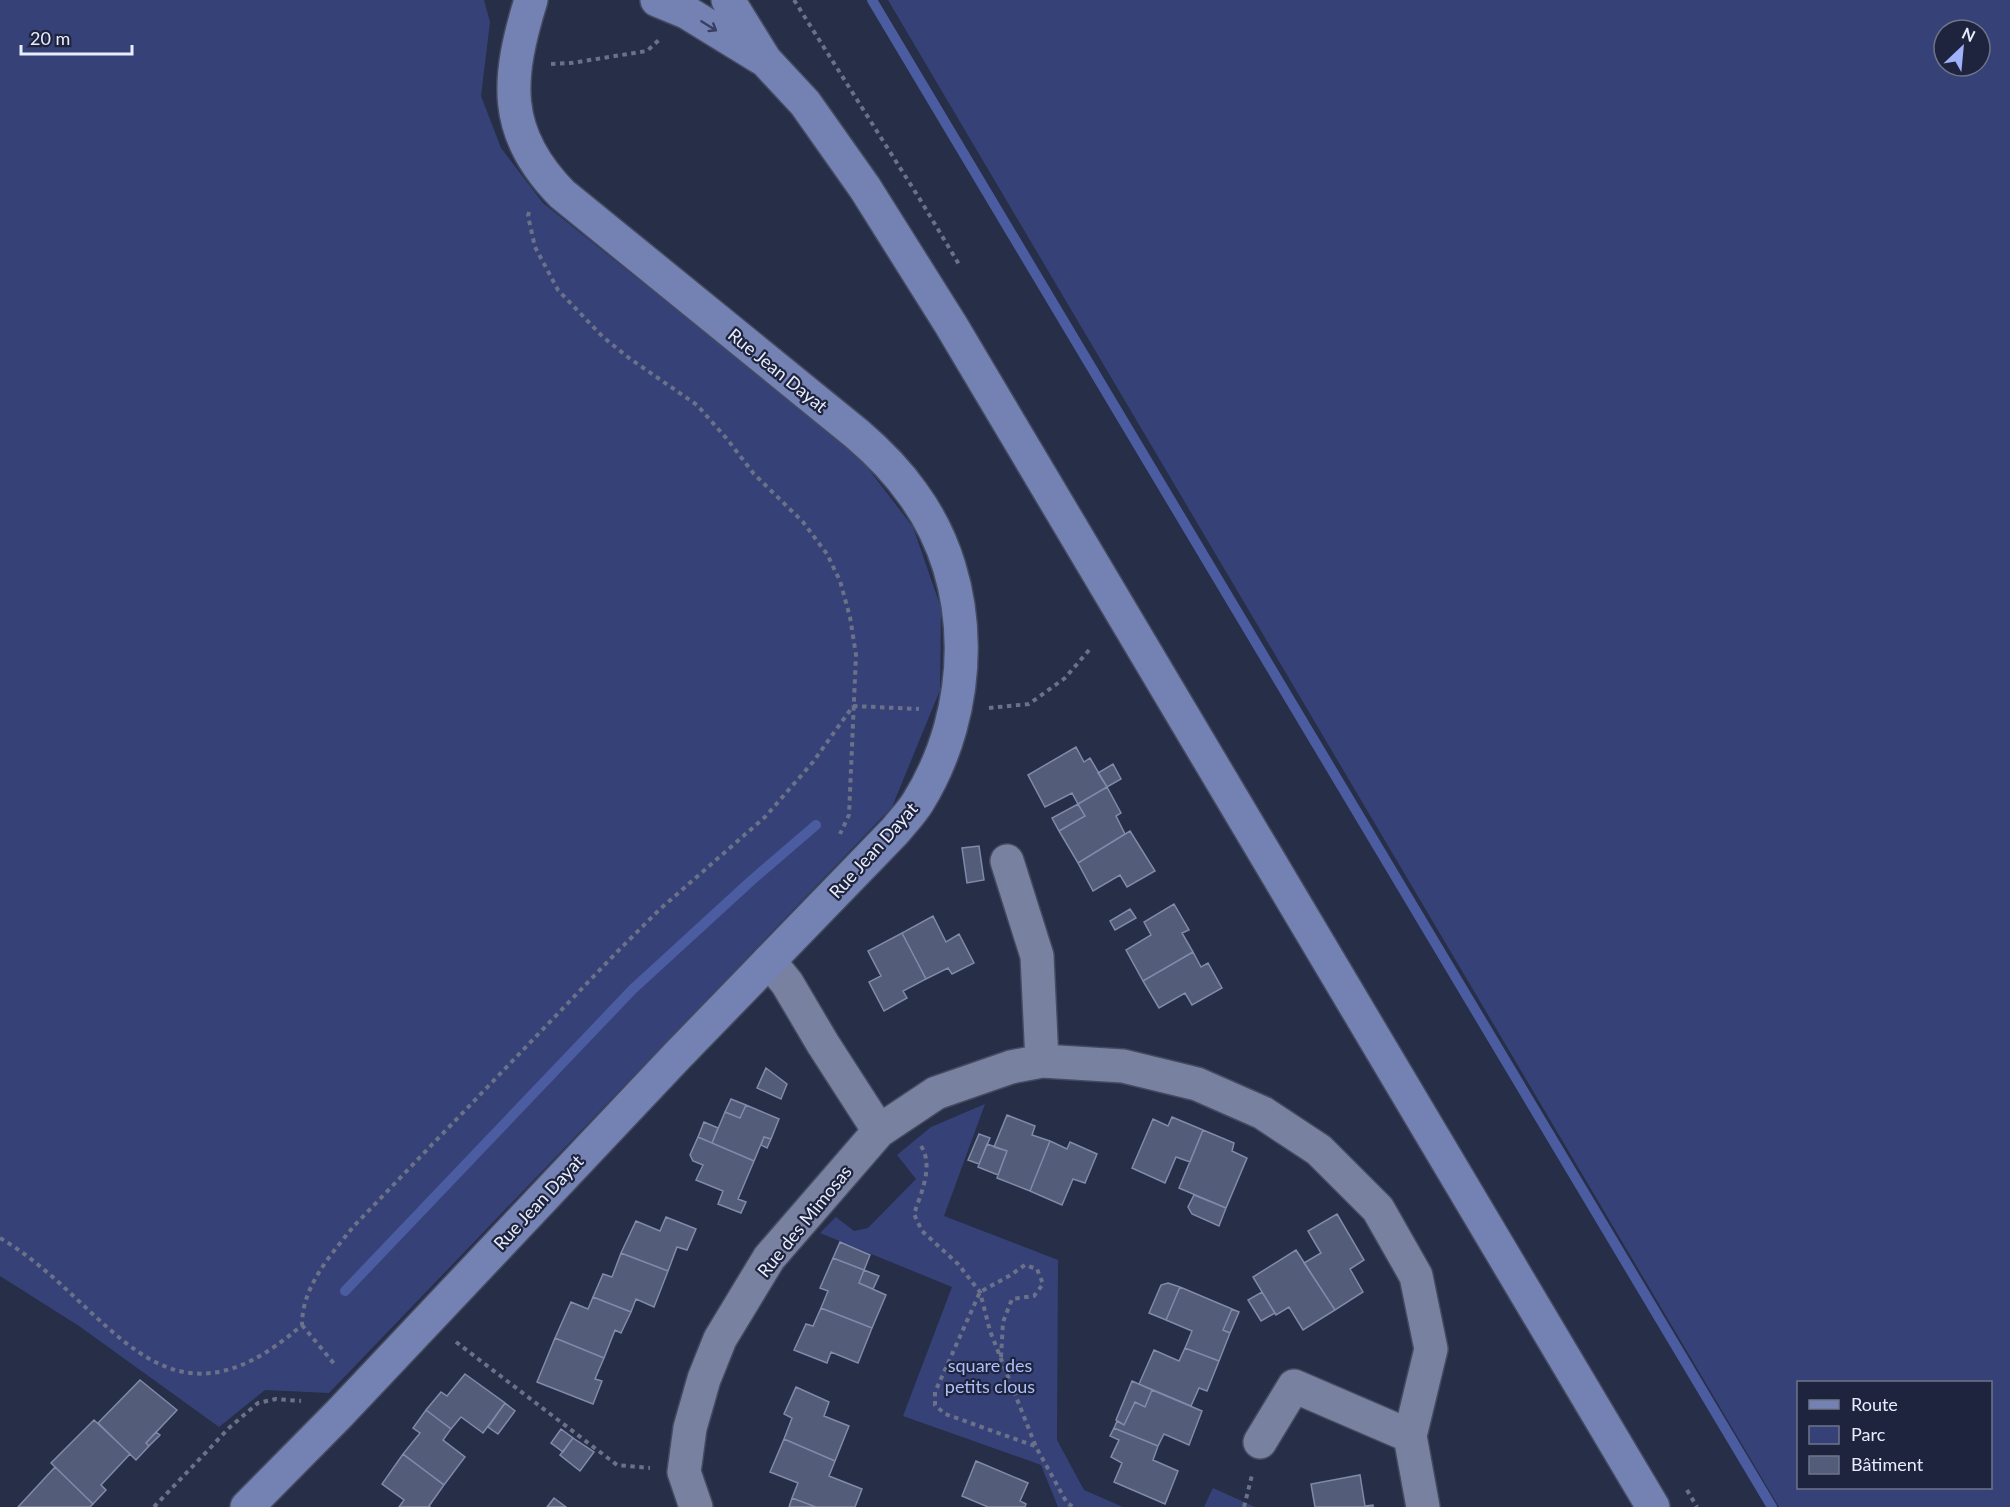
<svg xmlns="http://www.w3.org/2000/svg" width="2010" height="1507" viewBox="0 0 2010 1507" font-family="Lato,sans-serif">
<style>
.green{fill:#364277;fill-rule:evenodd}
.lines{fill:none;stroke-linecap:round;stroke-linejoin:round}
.stream{stroke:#4c5ca1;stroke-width:10}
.building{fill:#535c79;stroke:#818aaa;stroke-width:1.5}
.street-casing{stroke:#444a60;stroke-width:36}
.secondary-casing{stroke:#444a60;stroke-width:36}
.path{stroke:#6b7188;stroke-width:4;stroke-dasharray:4.5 4.5;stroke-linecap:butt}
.street{stroke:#7881a0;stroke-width:33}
.secondary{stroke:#7481b3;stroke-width:33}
.oneway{stroke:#384061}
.labels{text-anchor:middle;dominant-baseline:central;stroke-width:4.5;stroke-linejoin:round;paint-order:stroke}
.street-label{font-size:18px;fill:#e8edfe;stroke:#1e243e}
.park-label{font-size:18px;fill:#aebff9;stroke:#1e243e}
</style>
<rect width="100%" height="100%" fill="#272e48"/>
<!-- green -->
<path class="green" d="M0,0h484l6,22 -9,74 20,52 42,55 314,251 56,73 28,81 -1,82 -48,117 -563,586 -64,-3 -46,37 -140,-101 -79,-50z
M888,0h1122v1507h-231zM1944,30h36v36h-36zM1990,1382v106h-192v-106z
M985,1104l-41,112 114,44 -1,180 27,50 39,17h-65l-17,-42 -138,-49 49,-129 -132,-54 16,-16 18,14 14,-3 48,-49 -19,-24 34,-28z
M1213,1488l42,19h-51z"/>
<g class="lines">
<!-- stream -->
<path class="stream" d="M872,0l900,1507
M345,1291l288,-302 119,-109 64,-55"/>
</g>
<!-- building -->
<path class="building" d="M1076,747l8,15 6,-4 17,29 -29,17 -6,-11 -27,14 -17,-32z
M1113,764l8,15 -14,8 -9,-14z
M1107,787l14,26 -5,3 9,18 -47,29 -19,-32 26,-15 -7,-12z
M1078,804l7,12 -26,15 -7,-13z
M1130,831l25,40 -28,16 -7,-12 -27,16 -15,-28z
M979,846l5,34 -17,3 -5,-35z
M1174,904l15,26 -7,3 11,19 -50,29 -17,-31 25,-15 -7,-13z
M1130,909l6,9 -21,12 -5,-9z
M933,916l13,26 13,-8 15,29 -22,11 -4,-6 -22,11 -24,-46z
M902,933l24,46 -23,12 4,7 -23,13 -15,-29 12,-6 -13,-25z
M1193,952l8,15 7,-4 14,25 -30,17 -7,-12 -26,15 -16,-27z
M766,1068l21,16 -6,15 -24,-11z
M731,1099l15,6 -6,13 -15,-6z
M746,1105l33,14 -8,20 -7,-2 -10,24 -42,-18 13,-31 15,6z
M1007,1115l28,11 -3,9 18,6 -20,50 -33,-13 10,-27 -13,-4z
M1172,1117l31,13 -13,32 -14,-5 -11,26 -33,-15 21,-49 15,7z
M704,1122l14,6 -6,15 -14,-6z
M1203,1130l31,13 -2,8 15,7 -21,50 -47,-20z
M979,1134l11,4 -11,26 -11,-4z
M698,1137l56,24 -16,38 8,3 -5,11 -23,-9 5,-13 -27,-11 7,-15 -10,-4 -3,-6z
M764,1137l7,2 -4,9 -6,-3z
M1050,1141l17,8 3,-7 27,12 -12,29 -12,-4 -11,26 -32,-14z
M987,1144l20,7 -9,24 -20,-8z
M1194,1195l32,13 -7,18 -27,-12 -4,-7z
M1337,1214l27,46 -14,9 13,23 -28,18 -31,-47 17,-10 -13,-22z
M666,1217l30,12 -9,21 -10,-3 -9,24 -47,-18 15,-32 24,10z
M840,1242l30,13 -6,15 -31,-12z
M1296,1250l39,60 -32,20 -14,-23 -13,8 -23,-38z
M621,1253l47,18 -14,36 -18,-8 -5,13 -38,-15 10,-23 9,3z
M833,1258l31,12 -5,13 27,12 -14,33 -51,-20 7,-17 -8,-3z
M864,1270l15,6 -6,13 -14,-6z
M1168,1283l12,4 -14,33 -17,-7 12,-28z
M1180,1287l52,22 -9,21 7,3 -11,28 -34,-13 7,-17 -26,-11z
M1262,1292l13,21 -14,8 -13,-21z
M593,1297l38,15 -10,21 -6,-3 -11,28 -49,-20 16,-36 17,7z
M821,1308l51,20 -14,35 -27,-11 -4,11 -33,-13 12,-26 7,2z
M1232,1309l7,3 -9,21 -7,-3z
M555,1338l49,20 -9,21 7,2 -9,23 -56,-22z
M1185,1348l34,13 -12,30 -8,-3 -8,18 -52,-22 15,-34 25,11z
M465,1374l40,29 -22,30 -22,-16 -10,12 -25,-19 15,-18 6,4z
M140,1380l37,30 -31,33 3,3 -13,14 -38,-37z
M1132,1381l20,9 -7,17 -10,-5 -11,23 -8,-5z
M796,1387l33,15 -5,14 25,10 -14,35 -51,-22 8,-21 -8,-4z
M1152,1390l50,21 -13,34 -25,-11 -6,12 -44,-18 3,-7 7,4 11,-23 10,5z
M505,1403l10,8 -17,23 -10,-7z
M426,1410l25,19 -8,11 22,17 -21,28 -41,-31 17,-21 -7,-5z
M94,1420l36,34 -29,31 5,5 -13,14 -42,-41z
M1114,1428l44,18 -5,14 25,11 -13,33 -51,-22 8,-19 -11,-6 8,-17 -9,-4z
M561,1429l12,9 -10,14 -12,-9z
M156,1432l4,3 -11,11 -3,-3z
M573,1438l21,14 -14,19 -20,-16z
M784,1439l51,22 -6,15 33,13 -7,18h-39l-24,-9 6,-15 -28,-11z
M403,1454l41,31 -15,21 1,1h-31l5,-7 -22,-16z
M976,1461l52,22 -8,18 6,3 -1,3h-37l-26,-11z
M55,1467l38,37 -3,3h-72z
M1360,1475l5,31 8,-1v2h-58l-4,-23z
M554,1498l12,9h-19z
M792,1498l24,9h-27z"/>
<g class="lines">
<defs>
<path id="street" d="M1007,861l30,95 5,105
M769,961l18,22 36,61 56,87
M1260,1442l34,-56 116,50
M696,1507l-12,-35 6,-44 14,-49 16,-40 49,-81 110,-127 57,-38 75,-26 31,-6 81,5 74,18 66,29 56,37 59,59 38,67 15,73 -21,87 13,71"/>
<path id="secondary" d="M657,0l29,12 75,46
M728,0l37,60 40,43 60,85 86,137 702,1182
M247,1507l92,-93 338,-358 218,-225c8,-10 17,-19 23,-29 57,-92 60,-219 -5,-308 -16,-23 -35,-42 -56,-60l-295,-240c-61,-62 -55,-116 -31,-194"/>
</defs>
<!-- street casing -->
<use href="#street" class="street-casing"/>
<!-- secondary casing -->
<use href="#secondary" class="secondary-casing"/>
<!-- path -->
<path class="path" d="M794,0l127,201 39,65
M551,64l20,-1 76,-12 14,-13
M529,212l-1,4 7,31 23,43 45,47 26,21 68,47 30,34 27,35 49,48 24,32 13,27 10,36 6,38 -7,160 -9,19
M853,706l66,3
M989,708l40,-4 36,-26 25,-29
M921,1146c13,20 0,47 -7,68l8,17 36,33 22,28 10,39 46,116 31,56 6,4
M0,1238c110,64 160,212 302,87 0,-39 29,-70 51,-98l265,-276 41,-41 106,-93 48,-55 40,-56
M302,1325l34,41
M456,1342l161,123 33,3
M1001,1357l2,-35 9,-23 22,-3 9,-12 -6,-15 -12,-4 -16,11 -29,16 -45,100v13l10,9 90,32
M1687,1490l10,17
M154,1507l76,-80 28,-24 18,-4 25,2
M1244,1507l8,-32"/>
<!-- street -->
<use href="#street" class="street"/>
<!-- secondary -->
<use href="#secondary" class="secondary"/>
</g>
<!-- one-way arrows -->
<defs><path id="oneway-shaft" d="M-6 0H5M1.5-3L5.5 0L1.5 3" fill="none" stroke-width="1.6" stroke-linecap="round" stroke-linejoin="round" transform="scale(1.5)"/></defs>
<use class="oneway" href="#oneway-shaft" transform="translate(709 26) rotate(32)"/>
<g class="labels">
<!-- street labels -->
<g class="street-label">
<text transform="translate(778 370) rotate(39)">Rue Jean Dayat</text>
<text transform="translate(873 850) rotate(-48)">Rue Jean Dayat</text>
<text transform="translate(538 1202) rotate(-47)">Rue Jean Dayat</text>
<text transform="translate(804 1221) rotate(-51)">Rue des Mimosas</text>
</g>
<!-- park labels -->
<g class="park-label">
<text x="990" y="1365">square des<tspan x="990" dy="21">petits clous</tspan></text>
</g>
</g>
<!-- legend -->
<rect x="1797" y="1381" width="195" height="108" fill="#1e243e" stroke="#6f748b" stroke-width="1.5"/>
<rect x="1809" y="1400" width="30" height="9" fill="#7481b3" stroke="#6f748b" stroke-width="1.5"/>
<text x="1851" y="1411" font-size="18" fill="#e8edfe">Route</text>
<rect x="1809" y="1426" width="30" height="18" fill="#364277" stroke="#6f748b" stroke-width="1.5"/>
<text x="1851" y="1441" font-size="18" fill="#e8edfe">Parc</text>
<rect x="1809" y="1456" width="30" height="18" fill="#535c79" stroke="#6f748b" stroke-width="1.5"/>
<text x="1851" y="1471" font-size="18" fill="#e8edfe">Bâtiment</text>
<!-- north arrow -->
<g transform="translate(1962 48) rotate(26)"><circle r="28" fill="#1e243e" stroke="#6f748b" stroke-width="1.5"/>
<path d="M0-4.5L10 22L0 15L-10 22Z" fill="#9fb3fd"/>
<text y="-9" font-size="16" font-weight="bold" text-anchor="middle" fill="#e8edfe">N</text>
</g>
<!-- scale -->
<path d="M21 45v9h111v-9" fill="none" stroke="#e8edfe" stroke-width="3"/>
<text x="30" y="45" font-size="18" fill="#e8edfe" stroke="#1e243e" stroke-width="4.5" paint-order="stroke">20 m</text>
</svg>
